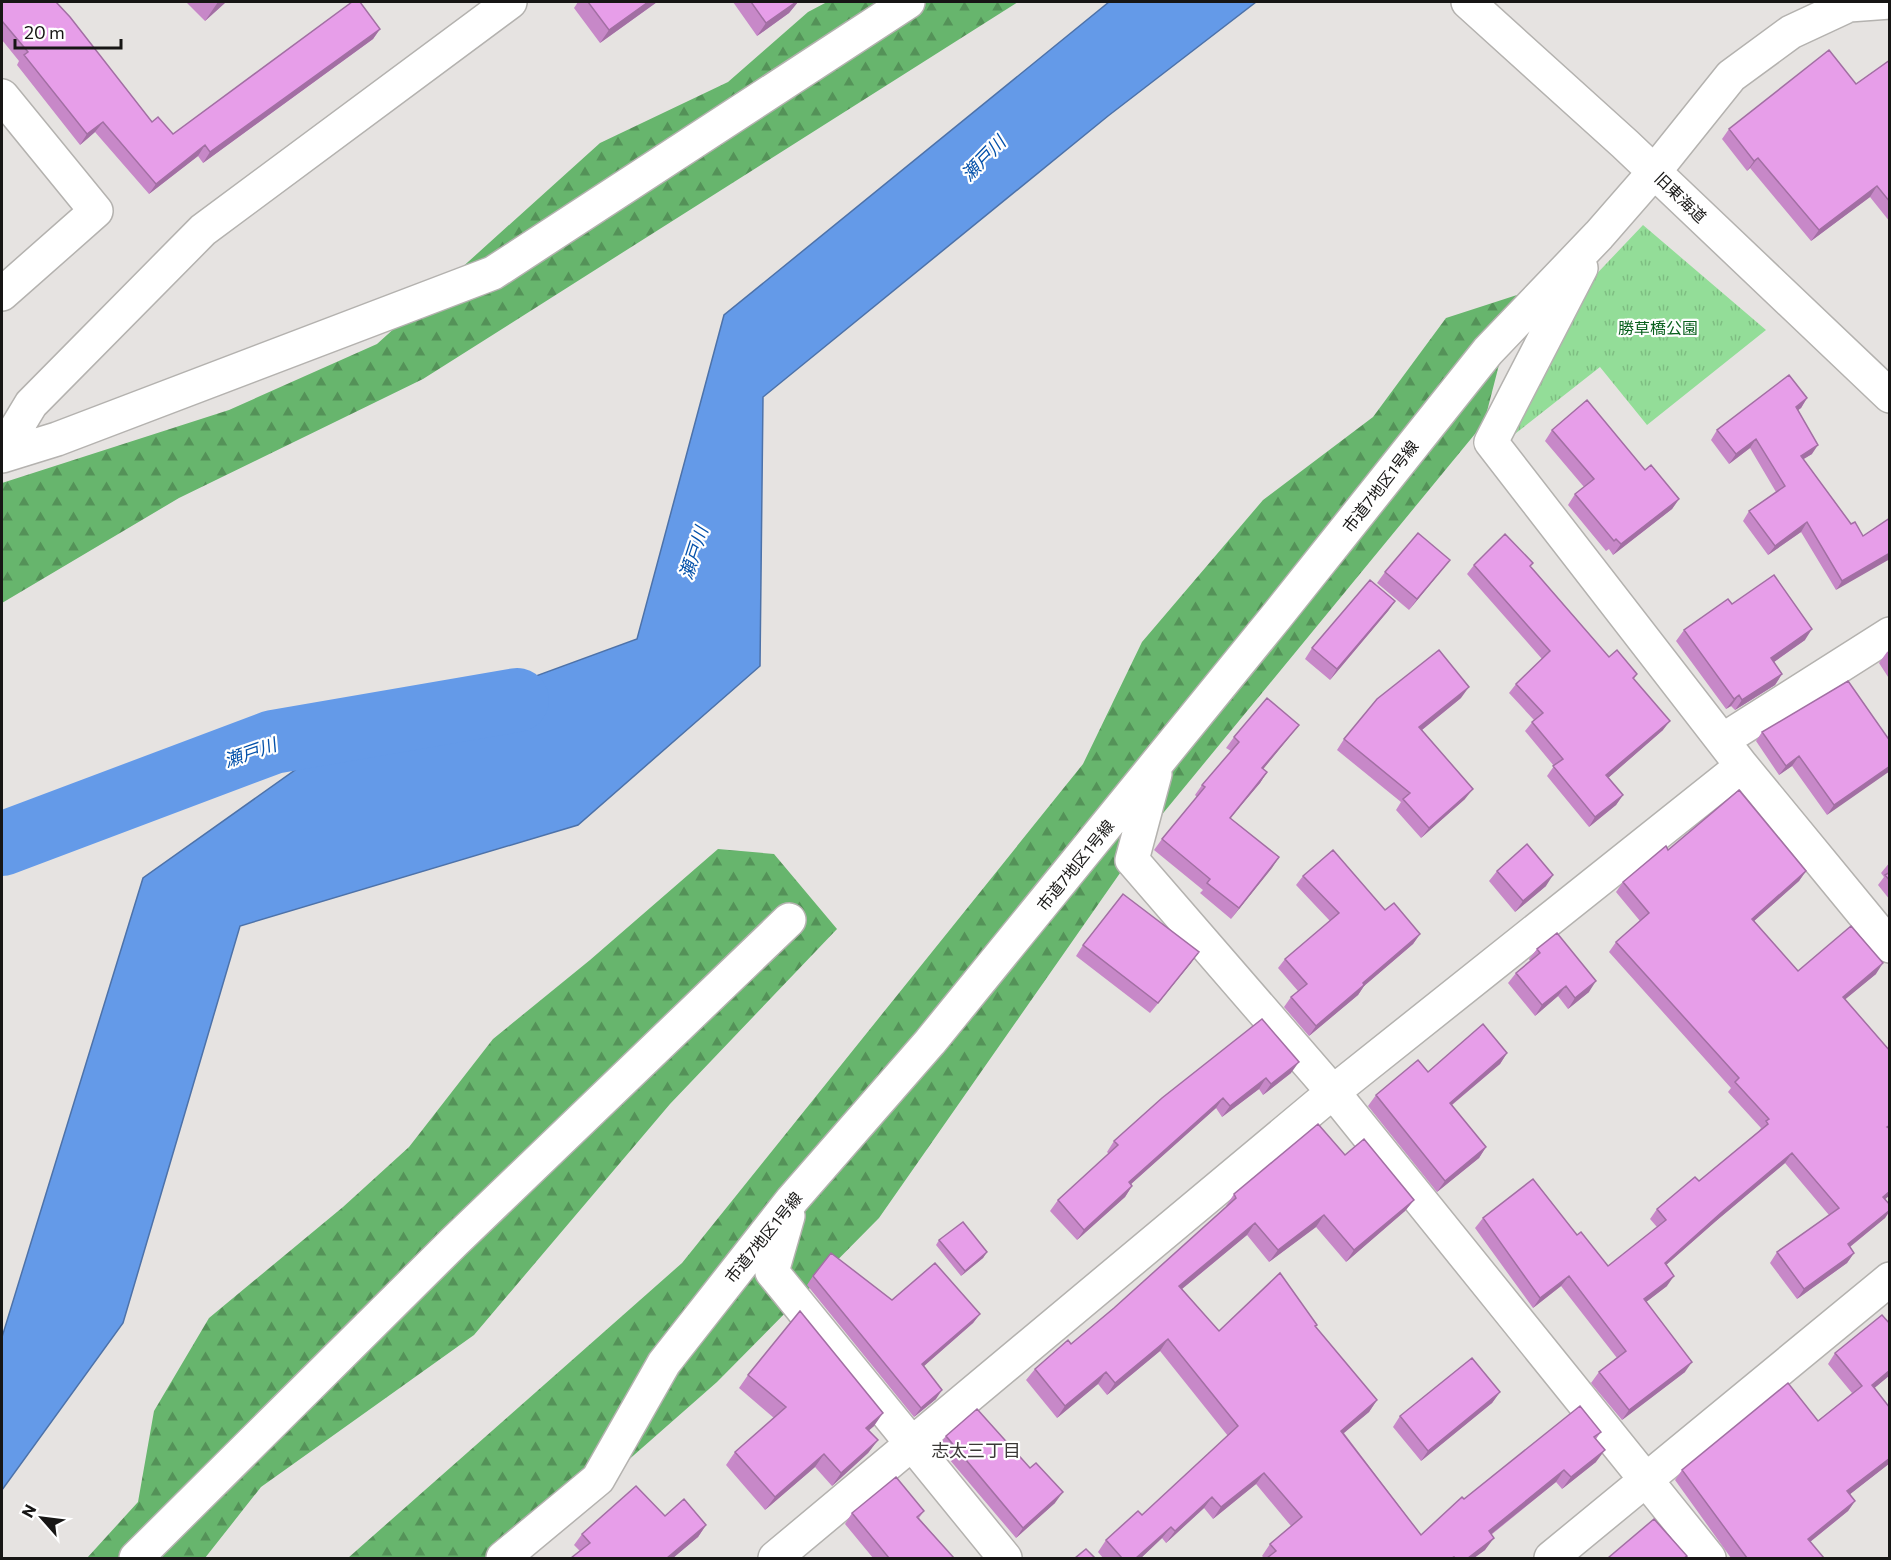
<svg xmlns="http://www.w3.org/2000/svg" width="1891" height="1560" viewBox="0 0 1891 1560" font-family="Commissioner,'Noto Sans JP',sans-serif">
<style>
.grass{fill:url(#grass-tufts)}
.forest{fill:url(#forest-firs)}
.water{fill:#649ae8;stroke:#4d72a9;stroke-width:1.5}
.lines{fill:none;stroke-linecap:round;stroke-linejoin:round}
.river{stroke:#649ae8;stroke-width:64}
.minor-casing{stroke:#b4b2af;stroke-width:36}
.minor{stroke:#fff;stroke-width:33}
.wall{fill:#c788c8}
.shaded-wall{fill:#a26fa3}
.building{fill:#e79ee9;stroke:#a26fa3;stroke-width:1.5}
.labels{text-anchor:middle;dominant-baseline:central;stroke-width:4.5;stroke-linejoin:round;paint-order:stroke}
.street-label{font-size:16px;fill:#171615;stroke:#fff}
.park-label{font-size:16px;fill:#09601d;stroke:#fff}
.water-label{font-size:18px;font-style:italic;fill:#0451aa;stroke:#fff}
.neighbourhood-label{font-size:18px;fill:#3b3937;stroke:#fff}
</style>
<defs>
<pattern id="grass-tufts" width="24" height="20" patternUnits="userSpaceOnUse" patternTransform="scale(1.5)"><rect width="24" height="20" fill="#93dd98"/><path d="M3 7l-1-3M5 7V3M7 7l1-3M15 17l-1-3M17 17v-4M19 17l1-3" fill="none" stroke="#7ebd82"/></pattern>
<pattern id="forest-firs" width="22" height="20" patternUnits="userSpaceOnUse" patternTransform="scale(1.5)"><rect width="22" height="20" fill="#67b56d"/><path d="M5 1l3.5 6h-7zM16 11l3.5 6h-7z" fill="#549258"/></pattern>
</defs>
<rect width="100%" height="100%" fill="#e6e3e1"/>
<!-- grass -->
<path class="grass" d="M1643,225l123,105 -119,95 -47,-58 -98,77 85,-160z"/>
<!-- forest -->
<path class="forest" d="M827,2h191l-595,377 -244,119 -177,105v-120l227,-73 148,-66 223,-201 128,-61 80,-70z
M1517,295l-33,128 -329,400 -276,395 -162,164 -200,176h-169l334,-295 401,-499 59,-122 121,-142 110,-83 73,-99z
M718,849l56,5 63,75 -167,175 -196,231 -213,152 -56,71h-118l51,-56 16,-91 55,-93 134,-111 66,-60 84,-108 97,-79z"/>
<!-- water -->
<path class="water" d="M1109,2h147l-148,114 -345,281 -3,269 -182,159 -338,101 -117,397 -121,167v-153l141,-459 169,-120 325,-119 87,-324z"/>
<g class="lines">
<!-- river -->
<path class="river" d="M2,844l271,-102 244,-42"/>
<defs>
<path id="minor" d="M1468,2l157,142 265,252
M2,96l94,115 -94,83
M1581,268l-90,174 251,324 148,180
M2,452l29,-48 172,-174 307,-228
M2,456l55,-17 436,-166 415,-271
M1723,740l167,-106
M1155,774l-23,86 201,232 376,466
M788,1216l-16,56 233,286
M136,1558l318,-316 335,-322
M503,1558l95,-79 66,-116 128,-163 138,-158 346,-425 212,-266 111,-116 55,-63 77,-96 60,-44 58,-27 41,-3
M775,1558l558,-466 409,-326
M1551,1558l339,-279"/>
</defs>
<!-- minor casing -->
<use href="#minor" class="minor-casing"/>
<!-- minor -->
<use href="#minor" class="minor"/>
</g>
<!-- wall -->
<path class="wall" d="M2,2l150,120 21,12 207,-105 -7,10 -170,124 -5,-7 -49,38 -54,-62 -15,13 -63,-80 2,-4 -17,-21z
M186,2h40l-21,19z
M578,2h79l-57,41 -26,-35z
M733,2h65l-9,11 -32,23z
M1890,60v162l-20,-25 -59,44 -61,-73 -3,3 -25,-32 7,-10 127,-45z
M1807,398l-6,10 -3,2 14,44 -9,5 48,65 12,12 27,-18 -54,72 -35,-58 -33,23 -25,-34 6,-10 27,-19 -26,-44 -21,16 -18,-24 6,-10z
M1552,430l93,40 34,29 -7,10 -59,46 -4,-6 -3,2 -38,-46 7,-11 9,-7 -39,-46z
M1474,565l57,2 78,90 28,17 -3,5 29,51 -55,48 15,17 -7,10 -27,22 -42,-51 7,-10 -29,-35 9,-11 -25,-27 7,-9 26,-25 -75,-85z
M1442,570l-33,40 -32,-27 8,-11z
M1395,601l-7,10 -58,69 -25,-21 7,-11z
M1732,604l73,36 -31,22 8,12 -7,11 -40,25 -4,-4 -5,3 -50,-68 8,-11z
M1890,650v30l-11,-17 8,-11z
M1461,698l-39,32 43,69 -44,39 -25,-28 5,-8 -64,-52 7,-11z
M1762,732l128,9 -63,74 -35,-49 -13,9 -23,-34z
M1291,735l-28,34 4,3 -7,11 -30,35 49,39 -48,62 -31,-26 3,-3 -49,-40 8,-11 35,-42 -2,-2 7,-10 29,-34 -5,-3 8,-11z
M1668,850l138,21 -7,10 -45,40 44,50 78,3 -31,25 45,52v144l-5,4 5,6v6l-5,7 -35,29 4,6 -7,10 -50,36 -27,-36 7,-11 52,-37 -44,-52 -69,58 -50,44 1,21 -21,16 39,70 -63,48 -31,-37 8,-11 18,-14 -56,-72 -28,22 -58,-80 8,-10 94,17 31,31 49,-39 -7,-8 7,-10 42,-28 60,-50 2,-3 -33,-36 3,-4 -122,-136 7,-10 24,-21 -24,-29 7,-10z
M1890,862v38l-12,-15 6,-8 -3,-4z
M1497,871l49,15 -31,26 -26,-31z
M1303,876l82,34 35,24 -7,10 -49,42 -6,9 -49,41 -25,-29 7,-10 7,-6 -20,-23 7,-9 45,-38 -34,-36z
M1083,945l108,18 -41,50 -74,-57z
M1537,949l52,43 -21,17 -10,-13 -23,20 -27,-33 8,-10 14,-12 -1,-2z
M1507,1053l-7,11 -48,41 34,42 -7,11 -42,34 -69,-86 8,-11 52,-23z
M1291,1073l-28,22 -4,-6 -37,28 -6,-9 -85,76 1,2 -7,11 -48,43 -27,-29 8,-11 51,-46 -2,-2 7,-11 48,-43z
M1345,1155l69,45 -9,11 -59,51 -30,-35 -47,35 -22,-27 -65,54 37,42 98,-6 -1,2 61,73 -8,12 -25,21 77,102 43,-36 137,-67 -5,7v23l-34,27 -6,-7 -65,53 -6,15 -11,8h-210l-2,-2 8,-12 21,-18 -35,-42 -43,35 -9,-11 -38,35 -4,-5 -21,20h-38l-5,-6 8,-12 36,-25 86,-79 -68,-85 -53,44 -9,-11 -41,34 -31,-38 9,-11 36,-25 43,-36 112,-101v-1l8,-12z
M939,1240l48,12 -4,6 -22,18 -25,-31z
M813,1276l79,24 88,14 -7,9 -49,43 12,33 -22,18 -107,-132z
M1890,1324v51l-16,13 16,20v55l-40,31 5,7 -7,10 -38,31 14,16h-93l-56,-78 7,-10 136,-49 34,-28 -24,-29 7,-11z
M748,1375l126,51 -5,4 9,10 -10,13 -36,33 -17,-19 -50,43 -39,-45 9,-13 39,-34 -35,-30z
M1500,1392l-8,11 -71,58 -28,-34 7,-11z
M946,1436l109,67 -39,35 -78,-92z
M924,1511l-5,7 35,40h-81l-28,-34 7,-11z
M665,1516l41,9 -8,12 -25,21h-102l9,-7 -6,-6 8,-11z"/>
<!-- shaded-wall -->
<path class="shaded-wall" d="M218,2h8l-21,19z
M648,2h9l-57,41 9,-13z
M793,2h5l-9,11 -32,23 9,-13z
M380,29l-7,10 -170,124 7,-11z
M103,122l-8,10 -15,13 7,-11z
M205,145l-7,11 -49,38 7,-10z
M1758,158l-8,10 -3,3 7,-10z
M1877,186l-7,11 -59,44 8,-11z
M1807,398l-6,10 -12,9 7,-10z
M1756,439l-6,9 -21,16 7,-10z
M1818,445l-6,9 -18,11 7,-9z
M1679,499l-7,10 -59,46 8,-11z
M1807,522l-6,10 -33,23 7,-9z
M1890,553v6l-54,31 6,-9z
M1450,560l-8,10 -33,40 8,-11z
M1395,601l-7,10 -58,69 7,-11z
M1812,629l-7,11 -41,29 7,-11z
M1782,674l-7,11 -40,25 7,-10z
M1469,687l-8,11 -49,40 7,-11z
M1739,695l-8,11 -5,3 8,-10z
M1670,721l-7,9 -63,55 6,-10z
M1299,725l-8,10 -36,44 7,-11z
M1799,756l-7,10 -13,9 7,-9z
M1890,766v5l-63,44 7,-10z
M1267,772l-7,11 -38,45 8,-10z
M1473,789l-8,10 -44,39 8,-10z
M1623,795l-7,10 -27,22 6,-10z
M1279,857l-7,11 -41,51 8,-11z
M1806,871l-7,10 -54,48 7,-10z
M1553,875l-7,11 -31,26 8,-11z
M1420,934l-7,10 -49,42 -6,9 -49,41 7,-10 47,-43z
M1199,952l-8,11 -41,50 8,-10z
M1883,963l-7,11 -40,33 7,-10z
M1596,981l-7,11 -21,17 7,-11z
M1566,986l-8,10 -23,20 7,-11z
M1507,1053l-7,11 -58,49 8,-10z
M1299,1062l-8,11 -28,22 8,-11z
M1266,1078l-7,11 -37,28 8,-11z
M1223,1098l-7,10 -95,85 8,-11z
M1486,1147l-7,11 -42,34 8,-11z
M1792,1153l-7,10 -69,58 -59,52 8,-10 58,-52z
M1132,1186l-7,11 -48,43 7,-10z
M1890,1191v4l-14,12 7,-10z
M1414,1200l-9,11 -59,51 8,-12z
M1890,1210l-5,8 -44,36 7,-10z
M1324,1215l-8,12 -47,35 9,-12z
M1255,1223l-8,12 -76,63 8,-12z
M987,1252l-4,6 -22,18 4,-5z
M1854,1253l-7,10 -50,36 7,-10z
M1569,1276l-8,10 -28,22 7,-10z
M1674,1276l-7,10 -30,23 7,-10z
M980,1314l-7,9 -57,50 6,-9z
M1168,1339l-8,12 -53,44 8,-12z
M1692,1362l-7,10 -63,48 7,-10z
M1890,1370v5l-25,21 7,-11z
M1106,1372l-8,12 -41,34 8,-12z
M942,1390l-6,9 -22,18 7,-9z
M1500,1392l-8,11 -71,58 7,-10z
M1377,1400l-8,12 -36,30 8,-11z
M883,1413l-9,13 -17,15 9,-13z
M878,1440l-10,13 -36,33 9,-13z
M1605,1450l-9,12 -34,27 9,-12z
M824,1454l-9,13 -50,43 10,-13z
M1890,1458v5l-50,39 7,-11z
M1564,1470l-8,12 -76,61 9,-12z
M1264,1473l-8,11 -43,35 8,-12z
M1063,1492l-8,11 -39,35 7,-10z
M1212,1497l-8,11 -38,35 9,-12z
M1855,1501l-7,10 -48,39 8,-11z
M706,1525l-8,12 -25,21h-6z
M1171,1527l-9,11 -21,20h-5z
M1494,1538l-9,12 -11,8h-6z"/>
<!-- building -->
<path class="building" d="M2,2h54l14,15 82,105 6,-5 15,17 179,-132h8l20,27 -170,123 -5,-7 -49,39 -53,-62 -16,12 -63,-79 4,-3 -26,-31z
M588,2h60l-39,28z
M751,2h45l-30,21z
M1829,50l27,34 34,-24v142l-13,-16 -58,44 -61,-72 -4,3 -25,-32z
M1789,375l18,23 -11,9 22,38 -17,11 50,68 4,-2 8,14 27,-18v35l-48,28 -35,-59 -32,24 -26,-35 36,-25 -29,-47 -20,15 -19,-24z
M1587,400l58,70 6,-5 28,34 -58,45 -5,-5 -2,2 -39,-47 19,-15 -42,-49z
M1418,533l32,27 -33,39 -32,-27z
M1505,534l28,29 -3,3 79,91 8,-7 20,24 -4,4 37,43 -64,54 17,20 -28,22 -42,-51 10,-7 -31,-37 11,-9 -27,-29 34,-33 -76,-86z
M1774,575l38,54 -41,29 11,16 -40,26 -3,-5 -5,4 -50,-69 44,-31 4,5z
M1370,580l25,21 -58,68 -25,-21z
M1439,650l30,37 -50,40 54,62 -44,39 -26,-29 7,-6 -66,-54 33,-40z
M1848,681l42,60v25l-56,39 -35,-49 -13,10 -24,-34z
M1267,698l32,27 -37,43 5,4 -37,46 49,39 -40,51 -32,-25 3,-4 -48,-40 43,-52 -3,-2 37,-43 -5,-5z
M1739,790l67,81 -54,48 46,52 53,-45 32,37 -40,34 47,54v74l-3,2 3,2v62l-7,6 7,8v5l-42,34 6,9 -50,36 -27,-37 62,-44 -47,-55 -69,58 -58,52 9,13 -30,23 48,63 -63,48 -30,-38 27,-21 -57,-75 -29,22 -57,-80 50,-39 44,56 4,-3 27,34 58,-46 -9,-11 38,-32 4,4 69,-57 -2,-3 3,-2 -34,-37 4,-4 -123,-136 33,-29 -26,-31 43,-36 2,4z
M1527,844l26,31 -30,26 -26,-30z
M1333,850l52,60 9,-7 26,31 -57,49 1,2 -48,41 -25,-29 16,-13 -22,-25 54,-46 -36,-37z
M1890,872v9l-5,-6z
M1123,894l76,58 -41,51 -75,-58z
M1557,933l39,48 -21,17 -9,-12 -24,19 -26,-32 24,-20 -3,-4z
M1262,1019l37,43 -28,22 -5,-6 -36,28 -7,-8 -94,84 3,4 -48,44 -26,-30 60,-55 -4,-4 48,-43z
M1483,1024l24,29 -57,50 36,44 -41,34 -69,-86 42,-35 10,12z
M1318,1124l27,31 19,-16 50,61 -60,50 -30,-35 -46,35 -23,-27 -76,63 40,45 61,-58 37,52 -2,1 62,74 -36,31 80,104 41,-38 2,2 116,-93 21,26 -7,5 11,13 -34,27 -7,-7 -75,61 5,7 -26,20h-13l-1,-1 -2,1h-185l9,-7 -6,-7 32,-27 -38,-44 -43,34 -9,-10 -37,34 -4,-4 -35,31h-14l-16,-18 32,-29 4,4 96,-89 -70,-87 -53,44 -9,-11 -41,34 -30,-37 33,-29 3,4 43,-36 122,-110 -2,-4z
M963,1222l24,30 -22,19 -26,-31z
M831,1253l61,47 43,-37 45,51 -58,50 20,26 -21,18 -108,-132z
M800,1311l83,102 -17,15 12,12 -37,33 -17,-19 -49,43 -40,-45 51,-45 -38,-32z
M1882,1315l8,9v46l-18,15 18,23v50l-43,33 8,10 -47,38 16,19h-77l-65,-88 106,-87 30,38 44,-35 -27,-33z
M1472,1358l28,34 -72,59 -28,-35z
M977,1409l53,59 6,-5 27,29 -40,36 -77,-92z
M896,1477l28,34 -7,6 37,41h-65l-37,-45z
M636,1486l29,30 19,-17 22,26 -39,33h-96l19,-15 -8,-9z
M1654,1519l33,37 -3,2h-76z
M1086,1549l9,9h-20z"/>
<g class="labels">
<!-- street labels -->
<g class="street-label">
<text transform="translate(1681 197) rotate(44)">旧東海道</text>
<text transform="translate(1380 486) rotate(-52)">市道7地区1号線</text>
<text transform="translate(1075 865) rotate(-51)">市道7地区1号線</text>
<text transform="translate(763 1237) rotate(-51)">市道7地区1号線</text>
</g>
<!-- park labels -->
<g class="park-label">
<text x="1658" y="327">勝草橋公園</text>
</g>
<!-- water labels -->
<g class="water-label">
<text transform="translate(983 158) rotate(-46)">瀬戸川</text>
<text transform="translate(693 553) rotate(-72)">瀬戸川</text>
<text transform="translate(250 752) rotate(-19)">瀬戸川</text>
</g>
<!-- neighbourhood labels -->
<g class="neighbourhood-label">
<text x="976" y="1450">志太三丁目</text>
</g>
</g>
<!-- border -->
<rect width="1891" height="1560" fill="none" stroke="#171615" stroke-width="6"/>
<!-- north arrow -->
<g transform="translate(42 1518) rotate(298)" stroke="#ffffff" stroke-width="4.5" paint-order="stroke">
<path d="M0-4.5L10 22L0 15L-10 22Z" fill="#171615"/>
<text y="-9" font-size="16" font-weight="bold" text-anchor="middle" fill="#171615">N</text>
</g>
<!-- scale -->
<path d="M15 39v9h106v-9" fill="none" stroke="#171615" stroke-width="3"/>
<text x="24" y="39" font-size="18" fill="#171615" stroke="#ffffff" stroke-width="4.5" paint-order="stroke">20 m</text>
</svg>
